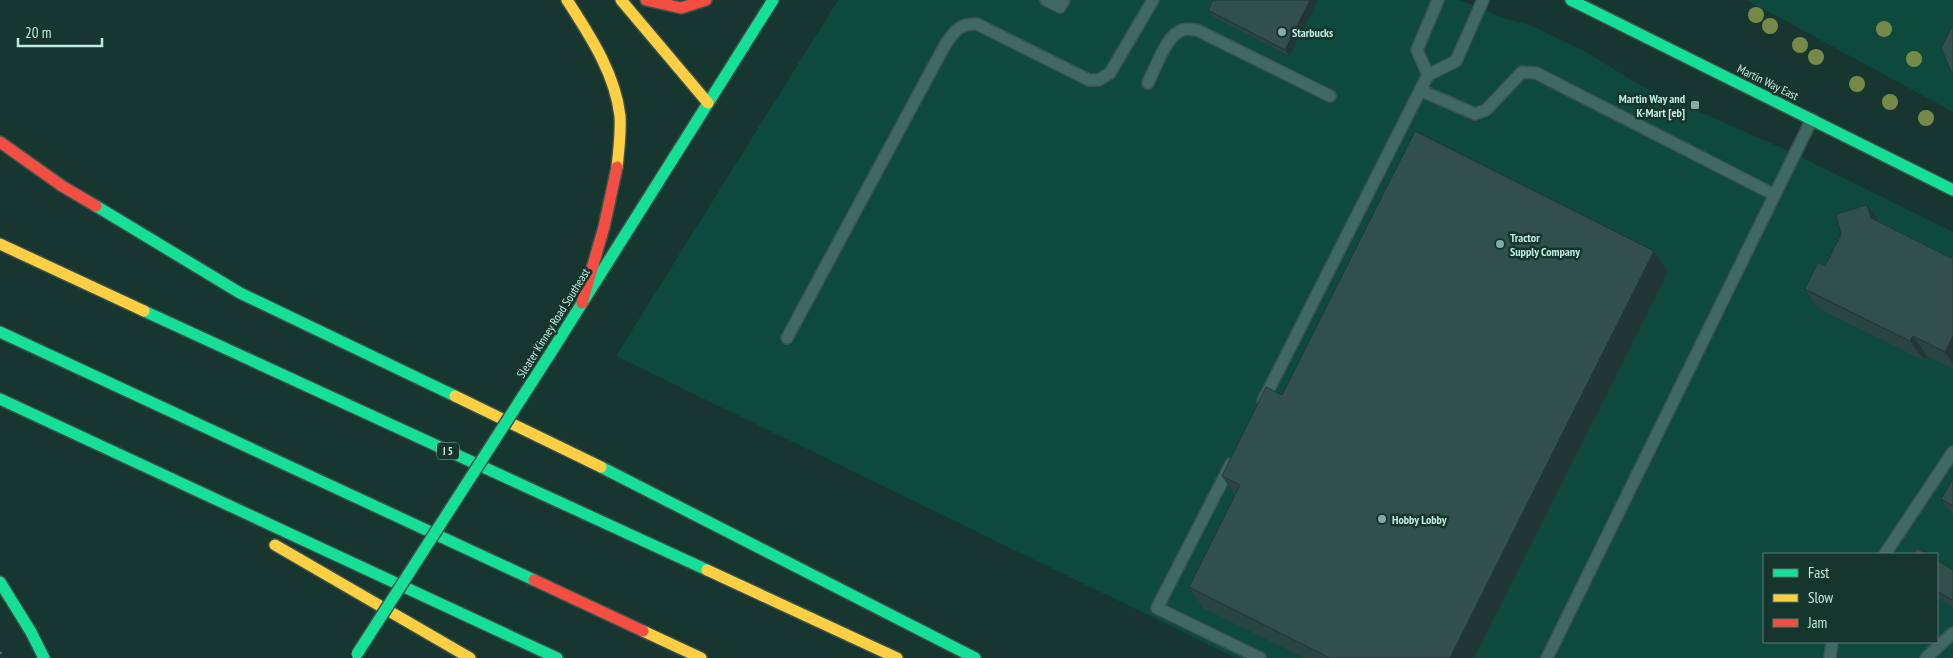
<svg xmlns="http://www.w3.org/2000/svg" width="1953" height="658" viewBox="0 0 1953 658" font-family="'PT Sans Narrow',sans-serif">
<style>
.built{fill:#0d493d;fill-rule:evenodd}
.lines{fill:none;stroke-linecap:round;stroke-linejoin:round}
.lane-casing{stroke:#39534c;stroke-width:14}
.fast-casing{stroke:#39534c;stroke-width:14}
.slow-casing{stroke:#39534c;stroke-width:14}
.jam-casing{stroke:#39534c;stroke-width:14}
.path{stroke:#486a62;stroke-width:3;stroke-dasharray:2.5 4;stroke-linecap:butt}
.lane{stroke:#406961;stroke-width:11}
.fast{stroke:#16e098;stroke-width:11}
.slow{stroke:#ffcf43;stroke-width:11}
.jam{stroke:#f24e42;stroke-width:11}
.fast-bridge-casing{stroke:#39534c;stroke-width:14;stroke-linecap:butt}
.fast-bridge{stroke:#16e098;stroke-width:11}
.tree{fill:#768a47}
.wall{fill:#2a4440}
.shaded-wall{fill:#223734}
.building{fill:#314f4b;stroke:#223734}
.poi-dot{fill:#84aca1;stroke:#16352d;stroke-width:2}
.labels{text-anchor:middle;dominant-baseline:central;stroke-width:5;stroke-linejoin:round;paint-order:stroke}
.shield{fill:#16352d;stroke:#8cb5a9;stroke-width:1}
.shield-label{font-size:11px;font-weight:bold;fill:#bfecde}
.poi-label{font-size:12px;font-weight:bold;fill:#bfecde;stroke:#16352d;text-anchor:start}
.street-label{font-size:12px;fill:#bfecde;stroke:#16352d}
</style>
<rect width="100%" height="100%" fill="#17362f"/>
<!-- built -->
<path class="built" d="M838,0h622l46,19 24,6 60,29 49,31 156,69 158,78v426h-717l-620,-302zM1764,554h173v88h-173z
M1747,0h206v112z"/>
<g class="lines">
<defs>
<path id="lane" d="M1046,0l14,7 4,-7
M1438,0l-21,50 11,25 28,-14 27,-61
M1148,83c7,-14 17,-43 30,-51 5,-4 13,-3 19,-2l133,66
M1420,90l55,24 11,-4 36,-38 14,1 239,122
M787,338l158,-293c9,-13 14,-22 32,-21l112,56h10l11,-7 43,-73
M1263,401l165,-326
M1231,464l-74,144 103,50
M1885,554l68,-102
M1547,658l265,-539
M1830,658l2,-16
M1926,658l27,-25"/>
<path id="fast" d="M1571,0l382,190
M96,206l144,87 215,103
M144,311l563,259
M0,332l534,248
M550,354l223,-354
M0,399l557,259
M601,467l374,191
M0,582l31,50 13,26"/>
<path id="slow" d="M567,0c23,36 48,73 53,116 1,17 -1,34 -3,51
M621,0l87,103
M0,244l144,67
M455,396l146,71
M275,545l195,113
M707,570l190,88
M643,631l58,27"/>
<path id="jam" d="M646,0l35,8 25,-8
M0,142l62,44 34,20
M582,303l22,-76 13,-60
M534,580l109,51"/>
</defs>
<!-- lane casing -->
<use href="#lane" class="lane-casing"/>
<!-- fast casing -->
<use href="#fast" class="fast-casing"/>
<!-- slow casing -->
<use href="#slow" class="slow-casing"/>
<!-- jam casing -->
<use href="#jam" class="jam-casing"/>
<!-- path -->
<path class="path" d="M0,652l3,6"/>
<!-- lane -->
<use href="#lane" class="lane"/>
<!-- fast -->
<use href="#fast" class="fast"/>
<!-- slow -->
<use href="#slow" class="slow"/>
<!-- jam -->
<use href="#jam" class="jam"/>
<defs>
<path id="fast-bridge" d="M357,654l193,-300"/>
</defs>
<!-- fast-bridge casing -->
<use href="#fast-bridge" class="fast-bridge-casing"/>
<!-- fast-bridge -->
<use href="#fast-bridge" class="fast-bridge"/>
</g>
<!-- trees -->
<g class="tree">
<circle cx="1756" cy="15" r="8"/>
<circle cx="1770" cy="26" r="8"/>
<circle cx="1884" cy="29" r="8"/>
<circle cx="1800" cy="45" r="8"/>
<circle cx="1816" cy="57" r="8"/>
<circle cx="1914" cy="59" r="8"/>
<circle cx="1857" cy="84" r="8"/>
<circle cx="1890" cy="102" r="8"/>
<circle cx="1926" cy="118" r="8"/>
</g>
<!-- wall -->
<path class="wall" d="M1213,0h105l-29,56 -77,-40 -4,-6z
M1879,223l72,35 2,-3v114l-26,-13 -2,5 -106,-52 -14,-20 20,-23z
M1668,272l-194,386h-170l-101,-50 -14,-21 46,-92 -13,-19 60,-81z
M1953,479v37l-12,-17z
M1937,560l16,10v37l-16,-9z"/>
<!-- shaded-wall -->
<path class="shaded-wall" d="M1310,0h8l-29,56 -4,-6z
M1867,205l14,20 -10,-7z
M1654,251l14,21 -194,386h-24z
M1913,336l14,20 -2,5 -15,-20z
M1953,336v28l-8,-12z"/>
<!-- building -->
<path class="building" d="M1213,0h97l-25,50 -77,-40z
M1953,24v52l-12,-28z
M1415,131l239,120 -204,407h-120l-141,-71 51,-102 -18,-9 44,-89 16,8z
M1867,205l4,13 80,40 2,-3v81l-8,16 -32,-16 -3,5 -105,-52 13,-27 7,4 16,-32 -5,-20z
M1953,479v27l-12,-7z
M1917,548l10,6h-13z
M1937,560l16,10v28l-1,2 -15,-9z"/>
<!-- markers -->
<g class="poi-dot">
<circle cx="1282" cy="32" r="5"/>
<rect x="1690" y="100" width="10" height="10" rx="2.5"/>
<circle cx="1500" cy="244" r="5"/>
<circle cx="1382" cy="519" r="5"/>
</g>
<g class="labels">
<!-- shield labels -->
<rect class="shield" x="437" y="442.5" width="22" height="17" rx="4"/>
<g class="shield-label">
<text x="448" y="451">I 5</text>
</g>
<!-- poi labels -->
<g class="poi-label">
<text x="1292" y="32">Starbucks</text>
<text x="1685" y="98" text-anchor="end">Martin Way and<tspan x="1685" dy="14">K-Mart [eb]</tspan></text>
<text x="1510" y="237">Tractor<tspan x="1510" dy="14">Supply Company</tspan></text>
<text x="1392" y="519">Hobby Lobby</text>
</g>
<!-- street labels -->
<g class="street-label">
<text transform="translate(1768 82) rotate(26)">Martin Way East</text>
<text transform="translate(553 323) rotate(-58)">Sleater Kinney Road Southeast</text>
</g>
</g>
<!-- legend -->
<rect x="1763" y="553" width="175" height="90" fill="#16352d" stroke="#5a7e74"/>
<rect x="1773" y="569" width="25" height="8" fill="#16e098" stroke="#5a7e74"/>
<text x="1808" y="578" font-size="15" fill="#bfecde">Fast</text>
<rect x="1773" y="594" width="25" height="8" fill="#ffcf43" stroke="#5a7e74"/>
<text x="1808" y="603" font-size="15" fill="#bfecde">Slow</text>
<rect x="1773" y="619" width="25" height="8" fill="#f24e42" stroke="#5a7e74"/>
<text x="1808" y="628" font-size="15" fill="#bfecde">Jam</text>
<!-- scale -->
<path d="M18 38v8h84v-8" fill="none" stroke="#bfecde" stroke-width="2.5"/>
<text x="25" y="38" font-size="15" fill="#bfecde" stroke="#16352d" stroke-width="4" paint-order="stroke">20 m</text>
</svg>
